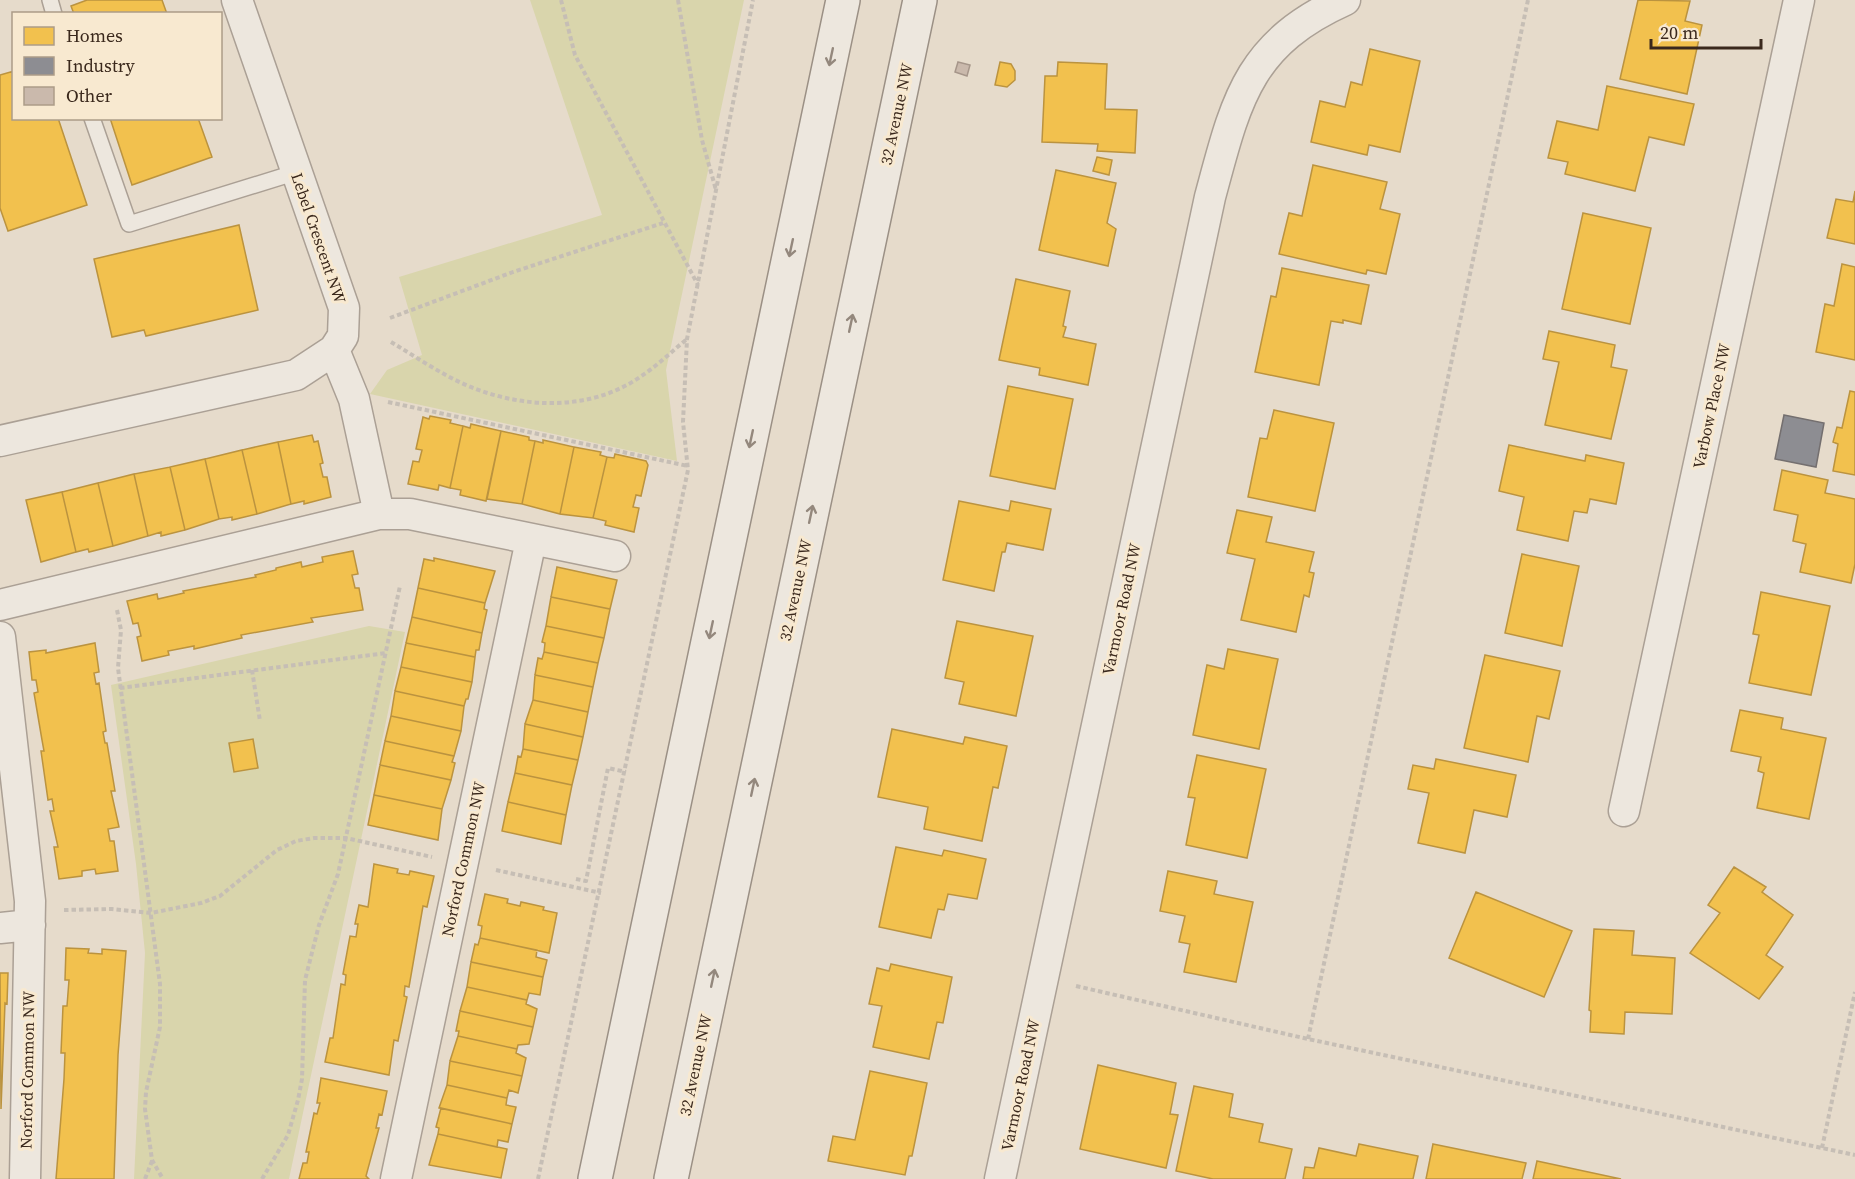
<svg xmlns="http://www.w3.org/2000/svg" width="1855" height="1179" viewBox="0 0 1855 1179" font-family="'Source Serif 4',serif">
<style>
.green{fill:#d9d5ac}
.homes{fill:#f2c14e;stroke:#bb933f;stroke-width:1.5}
.industry{fill:#8d8d92;stroke:#746f6f;stroke-width:1.5}
.building{fill:#cab9ac;stroke:#a6968a;stroke-width:1.5}
.lines{fill:none;stroke-linecap:round;stroke-linejoin:round}
.lane-casing{stroke:#aba095;stroke-width:18}
.street-casing{stroke:#aba095;stroke-width:33}
.secondary-casing{stroke:#9b9085;stroke-width:36}
.path{stroke:#c6beb5;stroke-width:4;stroke-dasharray:4.5 3;stroke-linecap:butt}
.lane{stroke:#ede7de;stroke-width:15}
.street{stroke:#ede7de;stroke-width:30}
.secondary{stroke:#ede7de;stroke-width:33}
.oneway{stroke:#94887d}
.labels{text-anchor:middle;dominant-baseline:central;stroke-width:6;stroke-linejoin:round;paint-order:stroke}
.street-label{font-size:16px;fill:#3a281c;stroke:#f8e9d0}
</style>
<rect width="100%" height="100%" fill="#e6dbcb"/>
<!-- green -->
<path class="green" d="M530,0h214l-78,370 11,91 -307,-67 17,-24 35,-15 -23,-78 203,-62z
M369,626l36,6 -116,547h-155l11,-226 -9,-89 -25,-179z"/>
<!-- homes -->
<path class="homes" d="M87,0h75l5,14h-93l-3,-8z
M1638,0l52,1 -5,20 17,4 -15,69 -67,-15z
M1370,49l50,12 -20,91 -31,-7 -2,10 -56,-13 9,-41 25,6 6,-25 11,3z
M1000,62l11,2 4,7v9l-8,7 -12,-2z
M1058,62l49,2 -2,45 32,1 -2,43 -38,-2 1,-7 -56,-2 3,-66h12z
M14,71v47h44l29,87 -79,26 -8,-23v-133z
M1607,86l87,18 -10,41 -35,-8 -14,54 -70,-17 3,-12 -20,-4 9,-37 41,9z
M110,118h88l14,39 -80,28z
M1097,157l15,3 -3,15 -16,-4z
M1313,165l74,17 -7,27 20,5 -14,60 -19,-4 -1,4 -87,-20 10,-41 13,3z
M1056,170l60,13 -9,40 9,6 -8,37 -69,-16z
M1855,191v53l-28,-6 9,-39 17,3z
M1583,213l68,15 -21,96 -68,-15z
M239,225l19,85 -112,26 -2,-6 -32,7 -18,-78z
M1842,264l13,3v93l-39,-8 9,-48 9,2z
M1282,268l87,17 -8,39 -18,-4v3l-12,-2 -12,64 -64,-13 16,-76 5,1z
M1016,279l54,12 -7,35 3,1 -3,10 33,7 -8,41 -49,-10 1,-7 -41,-8z
M1549,331l66,14 -4,22 16,3 -16,69 -66,-14 14,-63 -16,-3z
M1008,386l65,13 -18,90 -65,-13z
M1850,391l5,1v83l-22,-4 5,-27 -5,-2 4,-15 5,1z
M1274,410l60,13 -19,88 -67,-14 12,-59 7,1z
M430,416l21,4 -1,3 13,3 -13,62 -11,-3 -1,5 -30,-6 5,-23 6,1 3,-12 -6,-1 7,-32 6,2z
M471,424l30,7 -15,70 -26,-6 1,-5 -11,-2 13,-62 7,2z
M501,431l28,6v3l6,1 -13,63 -35,-5z
M312,435l2,7 4,-1 5,22 -3,1 3,13h4l4,20 -27,7v-3l-13,3 -13,-62z
M543,440l31,7 -14,67 -38,-10 13,-63 8,2z
M278,442l13,62 -34,10 -15,-64z
M1509,445l76,16 1,-6 38,8 -8,41 -26,-5 -3,14 -13,-2 -6,30 -51,-11 7,-33 -25,-6z
M574,447l27,5 -1,3 7,2 -14,61 -33,-4z
M242,450l15,64 -25,6v-3l-13,2 -14,-60z
M615,454l31,7 2,4 -7,31 -5,-1 -3,12 6,1 -5,24 -29,-7 1,-4 -13,-3 14,-61 7,1z
M205,459l14,60 -34,11 -15,-63z
M170,467l15,63 -24,6v-4l-13,4 -14,-62z
M1782,470l46,10 -3,13 30,6v65l-4,19 -51,-11 6,-28 -13,-3 5,-26 -24,-5z
M134,474l14,62 -35,10 -15,-63z
M98,483l15,63 -24,6 -1,-3 -12,3 -14,-60z
M62,492l14,60 -35,10 -15,-62z
M959,501l50,10 2,-10 40,8 -8,41 -36,-7 -2,9h-3l-8,39 -51,-11z
M1237,510l35,7 -6,25 48,10 -5,20 5,1 -5,24 -5,-2 -8,37 -55,-12 14,-61 -28,-6z
M353,551l5,23 -6,1 3,13h4l4,22 -52,8 2,4 -72,13 1,3 -48,11v-3l-26,5 1,4 -27,6 -5,-24 4,-1 -3,-13 -5,1 -6,-23 30,-7 1,5 26,-6 -1,-2 73,-14 -1,-2 21,-5v-2l25,-6 1,5 21,-5 -1,-5z
M1522,554l57,12 -17,80 -57,-13z
M434,558l61,13 -10,32 -67,-15 6,-29 10,2z
M557,567l60,13 -7,29 -59,-12z
M418,588l67,15 -1,6 3,1 -5,23 -70,-16z
M1761,592l69,14 -19,89 -62,-12 10,-48 -6,-1z
M551,597l59,12 -6,29 -58,-12z
M412,617l70,16 -3,17h-3l-1,7 -69,-14z
M957,621l76,15 -17,80 -57,-12 5,-22 -19,-4z
M546,626l58,12 -6,25 -54,-11 1,-9 -3,-1z
M95,643l4,29 -5,1 2,11 3,-1 7,48 -3,1 2,11h2l8,48h-4l8,36 -11,2 2,12h4l4,30 -22,3 -1,-5 -13,2v5l-23,3 -5,-32h4l-8,-36h4l-2,-12 -4,1 -7,-49h3l-2,-11 -8,-47 4,-1 -2,-12h-4l-3,-28 17,-2v3z
M406,643l69,14 -3,25 -71,-15z
M1228,649l50,10 -19,90 -66,-14 14,-70 17,4z
M544,652l54,11 -5,24 -58,-12 3,-17 4,1z
M1485,655l75,16 -11,48 -12,-3 -9,46 -64,-14z
M401,667l71,15 -4,17h-2l-2,7 -69,-15z
M535,675l58,12 -5,25 -55,-12z
M395,691l69,15 -3,25 -70,-15z
M533,700l55,12 -5,25 -58,-13z
M1740,710l43,8 -2,11 45,9 -17,81 -52,-11 7,-35 -6,-2 3,-14 -30,-6z
M391,716l70,15 -7,25 -69,-15z
M525,724l58,13 -5,23 -55,-11z
M892,729l71,15 2,-7 42,9 -9,42 -5,-1 -11,54 -58,-12 4,-22 -50,-10z
M253,739l5,29 -24,4 -5,-29z
M385,741l69,15 -2,6 3,1 -4,17 -71,-15z
M523,749l55,11 -6,25 -57,-12 3,-17 3,1z
M1197,755l69,14 -19,89 -61,-13 9,-47 -7,-1z
M1436,759l80,16 -9,42 -33,-7 -9,43 -47,-10 11,-50 -21,-4 5,-24 21,4z
M380,765l71,15 -9,29 -68,-14z
M515,773l57,12 -6,30 -58,-13z
M374,795l68,14 -4,31 -70,-15z
M508,802l58,13 -5,29 -59,-13z
M896,847l46,9 2,-6 42,9 -9,40 -29,-5 -4,16 -6,-1 -7,29 -52,-11z
M374,864l24,5 -1,4 12,2 1,-4 24,5 -7,31 -4,-1 -14,81 -4,-1 -1,10 3,1 -9,44 -4,-1 -5,35 -64,-13 5,-24h3l8,-54 4,1 1,-10 -3,-1 7,-38 6,1 2,-13h-3l4,-19 9,2z
M1734,867l32,20 -4,5 31,23 -27,40 17,12 -24,32 -69,-46 30,-40 -12,-8z
M1168,871l49,10 -3,13 39,8 -17,80 -52,-10 6,-28 -11,-2 6,-26 -25,-5z
M1476,892l96,39 -28,66 -95,-39z
M485,894l23,5 -1,4 13,3 1,-4 23,5 -1,3 14,3 -8,40 -69,-15 2,-12 -4,-1z
M1594,929l40,2 -2,24 43,3 -3,56 -47,-2 -1,22 -34,-2 1,-21 -2,-1z
M480,938l57,12 -1,7 11,3 -4,17 -72,-15 4,-18 3,1z
M66,948l23,1 -1,4 14,1v-5l24,2 -8,104 -4,124h-58l8,-100 1,-26h-4l2,-47h4l2,-26h-4z
M471,962l72,15 -3,18 -11,-2 -2,7 -60,-13z
M891,964l61,13 -9,46 -6,-1 -8,37 -56,-12 9,-41 -13,-2 8,-36 12,3z
M0,973h8l-1,31 -2,-1 -4,106z
M467,987l60,13 -1,4 11,5 -4,18 -73,-16z
M460,1011l73,16 -4,17 -11,1 -1,4 -59,-13 1,-5h-3z
M458,1036l59,13 -1,4 10,5 -4,18 -72,-15z
M450,1061l72,15 -4,17 -9,-3 -2,8 -60,-13z
M1098,1065l78,18 -6,31 8,1 -12,53 -86,-19z
M870,1071l57,12 -15,73h-3l-4,19 -77,-14 5,-25 22,4z
M321,1078l66,13 -5,24 -3,-1 -3,14h3l-13,48 3,3h-70l4,-16h4l2,-11h-3l8,-39 3,1 3,-11h-3z
M447,1085l60,13 -1,7 10,2 -4,17 -73,-16z
M1194,1086l39,8 -4,23 34,7 -4,18 33,7 -7,30h-72l-37,-8z
M441,1108l71,16 -4,18 -10,-2 -1,7 -59,-13 1,-6 -3,-1z
M438,1134l69,15 -6,29 -72,-13z
M1359,1144l59,12 -5,23h-110l2,-12 9,1 5,-20 37,8z
M1433,1144l93,19 -4,16h-96z
M1537,1161l84,18h-88z"/>
<!-- industry -->
<path class="industry" d="M1784,415l40,8 -8,44 -41,-8z"/>
<!-- building -->
<path class="building" d="M958,62l12,3 -3,11 -12,-4z"/>
<g class="lines">
<defs>
<path id="lane" d="M50,0l4,14
M92,118l37,106 168,-52"/>
<path id="street" d="M334,350l20,49 25,115
M0,441l296,-66 38,-25 9,-14 1,-28 -107,-308
M0,605l379,-91h31l205,42
M0,637l30,264 -5,278
M1624,811l175,-811
M0,928l30,-3
M396,1179l135,-639
M1000,1179l210,-982c26,-96 37,-153 135,-197"/>
<path id="secondary" d="M595,1179l248,-1179
M671,1179l249,-1179"/>
</defs>
<!-- lane casing -->
<use href="#lane" class="lane-casing"/>
<!-- street casing -->
<use href="#street" class="street-casing"/>
<!-- secondary casing -->
<use href="#secondary" class="secondary-casing"/>
<!-- path -->
<path class="path" d="M561,0l14,55 123,230
M678,0l24,140 14,50
M390,318l123,-46 150,-49
M391,342c27,16 55,36 85,47 53,20 116,21 164,-12 17,-11 31,-25 47,-38
M388,402l300,64
M117,610l4,20 -3,38 42,316v43l-14,65 -1,17 7,51 11,19
M252,670l8,51
M120,688l266,-35
M496,870l105,23
M576,879l10,2 22,-113 18,4
M64,910l48,-1 39,4 50,-10 19,-7 57,-46 19,-9 18,-3h32l86,19
M1076,986l232,53 547,116
M1308,1039l220,-1039
M1822,1148l33,-156
M145,1179l7,-18
M262,1179l26,-44 10,-35 4,-21 3,-99 14,-55 19,-51 62,-288
M538,1179l150,-709 -5,-48 4,-83 66,-339"/>
<!-- lane -->
<use href="#lane" class="lane"/>
<!-- street -->
<use href="#street" class="street"/>
<!-- secondary -->
<use href="#secondary" class="secondary"/>
</g>
<!-- one-way arrows -->
<defs><path id="oneway-shaft" d="M-6 0H5M1.5-3L5.5 0L1.5 3" fill="none" stroke-width="1.6" stroke-linecap="round" stroke-linejoin="round" transform="scale(1.5)"/></defs>
<g class="oneway">
<use href="#oneway-shaft" transform="translate(831 57) rotate(102)"/>
<use href="#oneway-shaft" transform="translate(791 248) rotate(102)"/>
<use href="#oneway-shaft" transform="translate(851 323) rotate(-78)"/>
<use href="#oneway-shaft" transform="translate(751 439) rotate(102)"/>
<use href="#oneway-shaft" transform="translate(811 514) rotate(-78)"/>
<use href="#oneway-shaft" transform="translate(711 630) rotate(102)"/>
<use href="#oneway-shaft" transform="translate(753 787) rotate(-78)"/>
<use href="#oneway-shaft" transform="translate(713 978) rotate(-78)"/>
</g>
<g class="labels">
<!-- street labels -->
<g class="street-label">
<text transform="translate(896 114) rotate(-78)">32 Avenue NW</text>
<text transform="translate(319 238) rotate(71)">Lebel Crescent NW</text>
<text transform="translate(1711 406) rotate(-78)">Varbow Place NW</text>
<text transform="translate(795 590) rotate(-78)">32 Avenue NW</text>
<text transform="translate(1121 609) rotate(-78)">Varmoor Road NW</text>
<text transform="translate(463 859) rotate(-78)">Norford Common NW</text>
<text transform="translate(695 1065) rotate(-78)">32 Avenue NW</text>
<text transform="translate(27 1070) rotate(-89)">Norford Common NW</text>
<text transform="translate(1020 1085) rotate(-78)">Varmoor Road NW</text>
</g>
</g>
<!-- legend -->
<rect x="12" y="12" width="210" height="108" fill="#f8e9d0" stroke="#ac9c88" stroke-width="1.5"/>
<rect x="24" y="27" width="30" height="18" fill="#f2c14e" stroke="#ac9c88" stroke-width="1.5"/>
<text x="66" y="42" font-size="18" fill="#3a281c">Homes</text>
<rect x="24" y="57" width="30" height="18" fill="#8d8d92" stroke="#ac9c88" stroke-width="1.5"/>
<text x="66" y="72" font-size="18" fill="#3a281c">Industry</text>
<rect x="24" y="87" width="30" height="18" fill="#cab9ac" stroke="#ac9c88" stroke-width="1.5"/>
<text x="66" y="102" font-size="18" fill="#3a281c">Other</text>
<!-- scale -->
<path d="M1651 39v9h110v-9" fill="none" stroke="#3a281c" stroke-width="3"/>
<text x="1660" y="39" font-size="18" fill="#3a281c" stroke="#f8e9d0" stroke-width="4.5" paint-order="stroke">20 m</text>
</svg>
